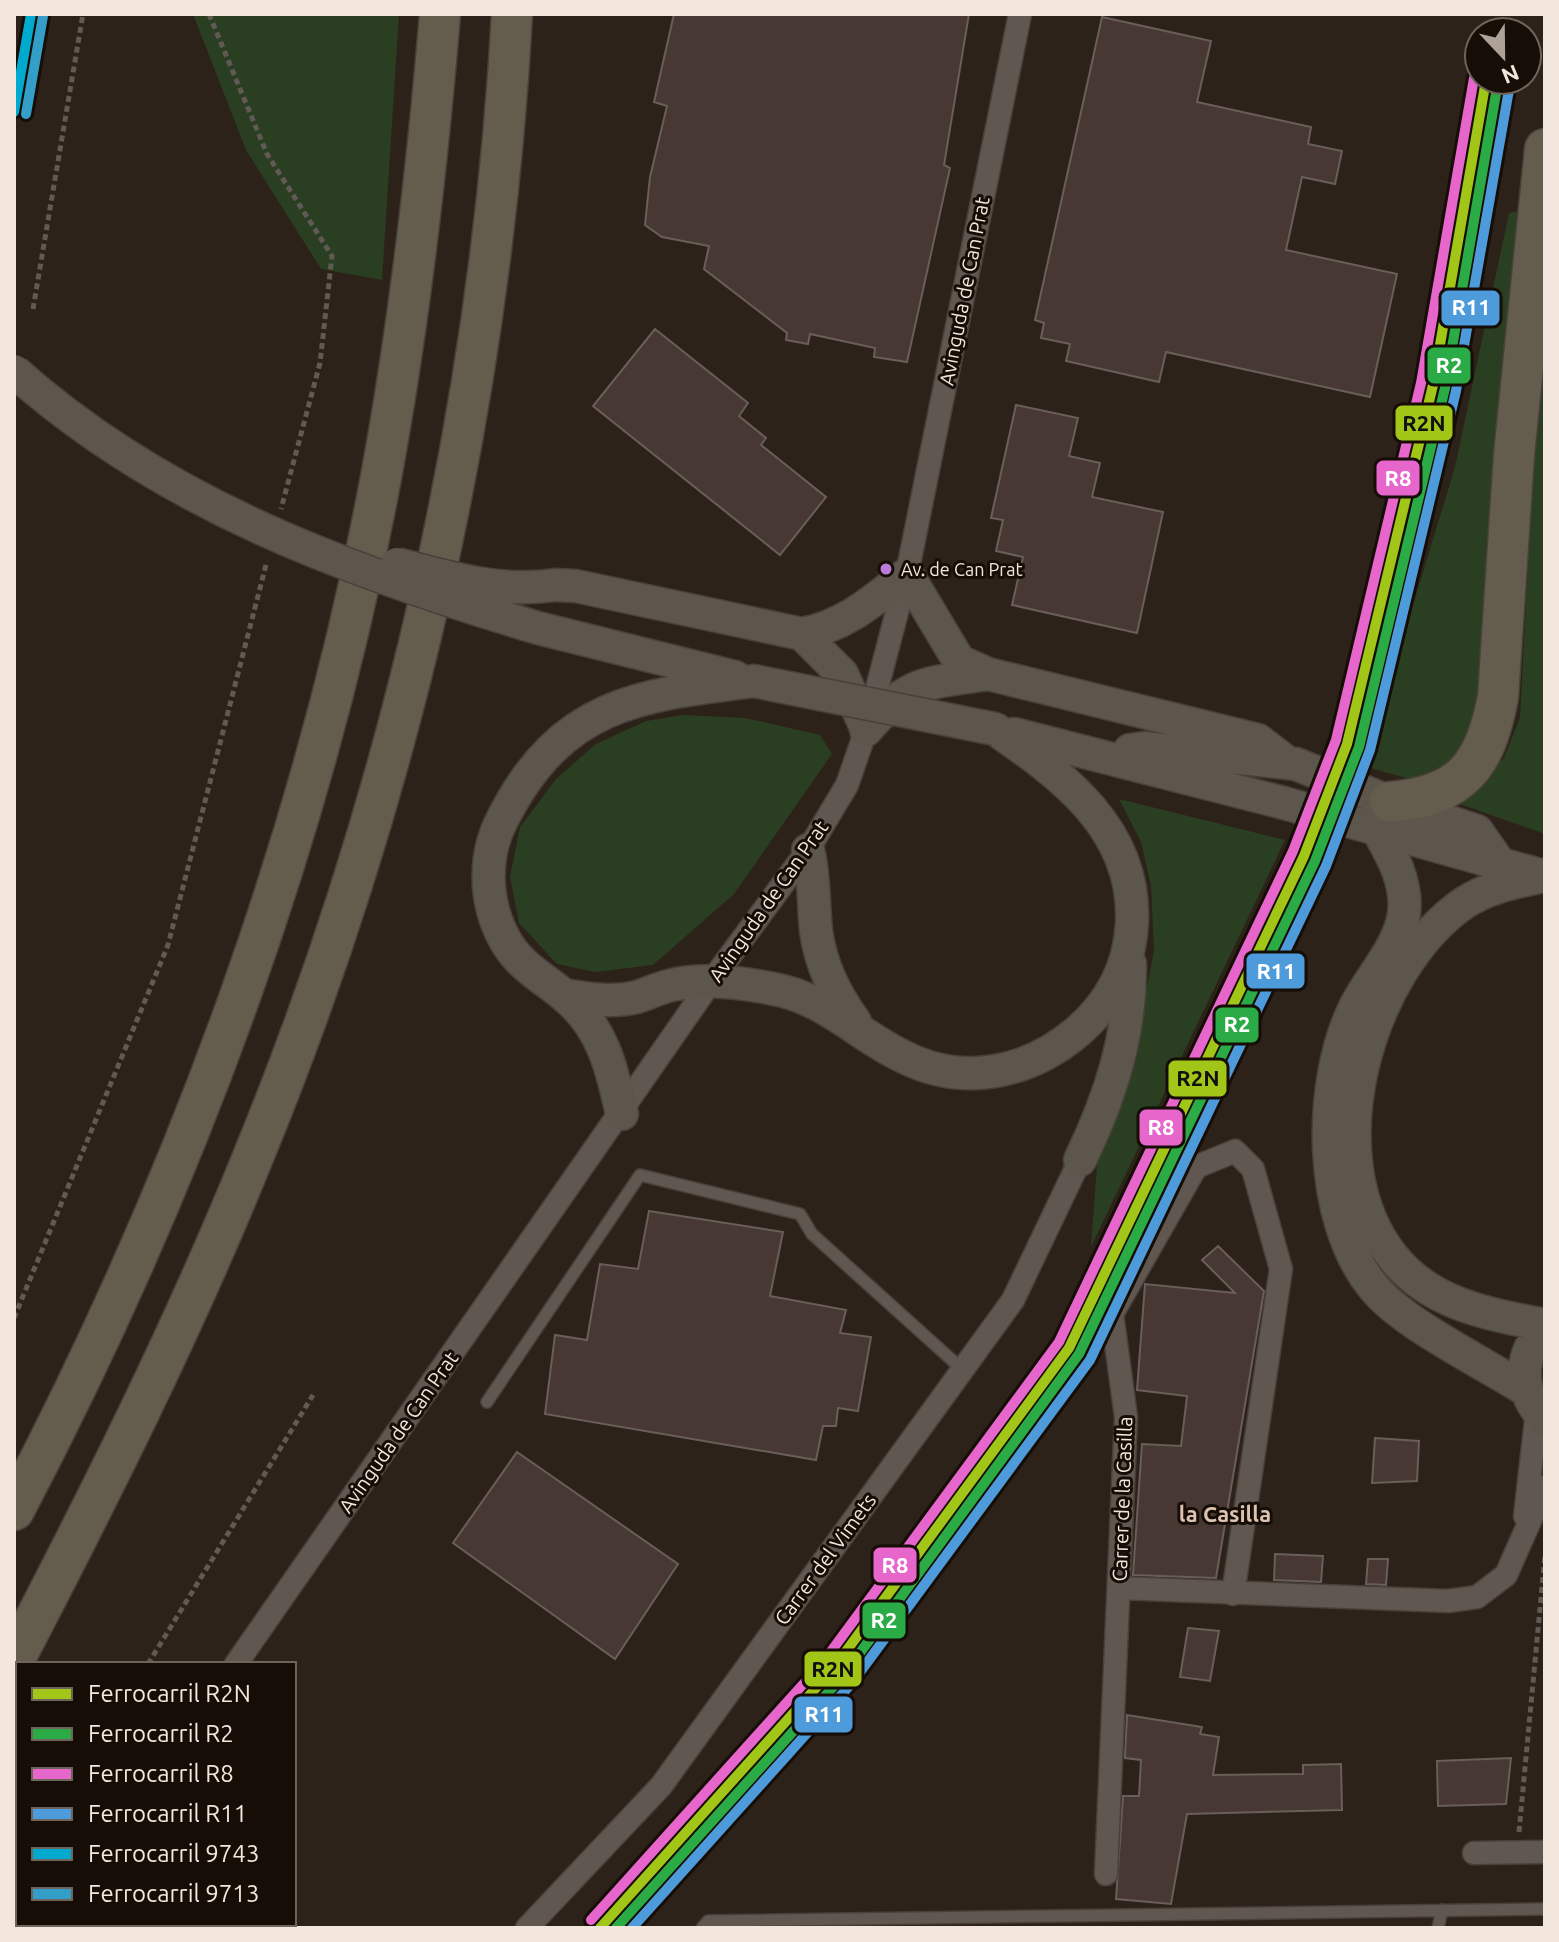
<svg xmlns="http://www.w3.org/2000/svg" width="1559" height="1942" viewBox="0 0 1559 1942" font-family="Ubuntu,sans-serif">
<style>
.green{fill:#2a3e21}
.building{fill:#483833;stroke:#695e59;stroke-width:2}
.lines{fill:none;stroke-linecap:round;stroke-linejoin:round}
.lane-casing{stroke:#49403a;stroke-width:14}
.street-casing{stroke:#49403a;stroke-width:25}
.secondary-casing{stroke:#49403a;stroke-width:35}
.highway-casing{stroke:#49403a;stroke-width:43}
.path{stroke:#615954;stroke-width:5;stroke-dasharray:6 4;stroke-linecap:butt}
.lane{stroke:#5f5750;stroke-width:11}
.street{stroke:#5f5750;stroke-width:22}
.secondary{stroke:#5d564c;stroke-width:32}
.highway{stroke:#645c4c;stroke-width:40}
.secondary-bridge-casing{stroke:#49403a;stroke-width:35;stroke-linecap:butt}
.secondary-bridge{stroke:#5d564c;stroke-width:32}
.rail-1-casing{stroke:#160d07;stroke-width:16}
.rail-2-casing{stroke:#160d07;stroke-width:16}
.rail-3-casing{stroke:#160d07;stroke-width:16}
.rail-4-casing{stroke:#160d07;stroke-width:16}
.rail-5-casing{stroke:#160d07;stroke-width:16}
.rail-6-casing{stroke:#160d07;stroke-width:16}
.rail-1{stroke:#a2c617;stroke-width:10}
.rail-2{stroke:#2aab45;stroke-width:10}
.rail-3{stroke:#e766cb;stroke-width:10}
.rail-4{stroke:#4e9bdb;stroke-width:10}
.rail-5{stroke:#00a9ce;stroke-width:10}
.rail-6{stroke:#339ec7;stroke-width:10}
.bus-dot{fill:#bd7bd9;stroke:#160d07;stroke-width:3}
.labels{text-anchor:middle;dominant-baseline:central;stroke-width:6;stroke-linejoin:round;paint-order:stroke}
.bus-label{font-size:18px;fill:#f3e6dc;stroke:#160d07;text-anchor:start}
.street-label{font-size:20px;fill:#f3e6dc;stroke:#160d07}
.neighbourhood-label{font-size:22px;font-weight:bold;fill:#ddc3b1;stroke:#160d07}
.line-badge{stroke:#160d07;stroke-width:3}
.badge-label{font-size:22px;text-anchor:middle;font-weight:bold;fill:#fff}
.pale-badge-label{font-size:22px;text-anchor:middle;font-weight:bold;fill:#111}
</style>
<rect width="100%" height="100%" fill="#2d221a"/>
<!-- green -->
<path class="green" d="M193,14h206l-17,266 -61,-11 -75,-119z
M1519,211l-44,513 -20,36 -42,20 -49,-14 91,-299 54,-254z
M1545,319v515l-91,-32 50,-44 16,-41 13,-244z
M683,715l62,3 75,17 12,19 -98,140 -81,71 -58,7 -38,-8 -38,-41 -9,-46 10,-50 36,-48 40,-35 50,-23z
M1119,799l166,41 -194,407 6,-82 36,-102 21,-113 -3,-65 -10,-43z"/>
<!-- building -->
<path class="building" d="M674,14h295l-25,151 6,3 -43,194 -33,-5 1,-9 -65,-14 -2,10 -22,-4 1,-7 -83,-64 5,-23 -47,-9 -17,-12 5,-48 17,-71 -13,-4z
M1102,17l109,24 -14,61 114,25 -3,17 34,7 -7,33 -33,-7 -16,73 111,24 -27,123 -204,-45 -7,30 -93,-21 4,-17 -29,-6 3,-15 -9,-3z
M655,329l93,74 -9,13 27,22 -5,7 65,52 -46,58 -187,-149z
M1016,405l62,13 -9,38 31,7 -8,34 71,15 -26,121 -125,-28 11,-48 -27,-6 7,-31 -12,-2z
M649,1211l134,21 -13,64 76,14 -6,23 31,4 -13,74 -20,-3 -2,18h-13l-7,34 -271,-46 10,-79 32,5 13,-76 38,5z
M1218,1246l46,45 -48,287 -83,-3 9,-131 39,2 6,-50 -50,-6 8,-106 90,9 -33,-33z
M1375,1438l44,3 -2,40 -45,2z
M517,1452l161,112 -63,95 -162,-116z
M1275,1554l48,2 -2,26 -47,-2z
M1368,1559h20l-2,26 -20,-1z
M1188,1628l31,3 -9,50 -30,-4z
M1127,1715l75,12 -2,7 19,3 -6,38 90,-1v-9l38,-1 1,46 -155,4 -16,90 -55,-5 7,-103h16l2,-36 -16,-2z
M1511,1758l-5,46 -68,2 -1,-45z"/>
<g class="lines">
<defs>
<path id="lane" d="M487,1402l153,-227 160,39 12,20 151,136
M702,1928l6,-7 837,-12
M1438,1928l4,-18"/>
<path id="street" d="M1525,1516l12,-104
M1119,1588l329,13 29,-4 29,-22 39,-88
M236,1664l474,-681 98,-133 39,-65 19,-55 41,-156 113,-560
M1474,1853l71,-1
M1106,1874l20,-457 -14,-103 84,-147 39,-16 18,18 28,100 -48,325
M58,1928l2,-4
M527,1928l134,-142 352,-486 67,-140"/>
<path id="secondary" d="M555,585l21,1 226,48c43,-8 72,-34 105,-60l52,87 29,13 270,66 26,20
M538,628l197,49
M802,634l40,40 22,49
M866,730c44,-51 60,-46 122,-56
M1014,734l270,69 256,72
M1130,750l14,-2 152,16 94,38 87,29 21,30
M1377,829c15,26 31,54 27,85 -5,33 -33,62 -48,91 -39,77 -39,216 19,284 30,36 109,74 151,101
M808,850c7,28 5,53 8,81 5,35 19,63 39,91
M1544,876c-28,6 -56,11 -80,27 -98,68 -150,256 -71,354 38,48 96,57 152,68
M565,995c24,4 47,8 72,2 13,-4 26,-11 40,-13 29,-6 68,-1 97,5 50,9 83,45 128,67 60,31 125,18 175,-24 34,-29 53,-66 55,-110 4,-93 -69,-146 -137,-193
M622,1114c-10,-45 -19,-86 -56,-117 -22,-19 -46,-30 -61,-57 -21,-38 -22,-85 -2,-122 58,-114 134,-123 251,-137
M1080,1160c30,-62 51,-126 50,-196
M1545,1328c-27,27 -27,64 0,91"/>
<path id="highway" d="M1390,802c72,-6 95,-36 108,-105l16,-242 31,-306
M14,1510c175,-333 308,-695 373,-1066 25,-143 41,-286 53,-430
M14,1660c86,-165 169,-330 239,-503 148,-360 238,-754 259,-1143"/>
</defs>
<!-- lane casing -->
<use href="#lane" class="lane-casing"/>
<!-- street casing -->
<use href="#street" class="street-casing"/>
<!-- secondary casing -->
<use href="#secondary" class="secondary-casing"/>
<!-- highway casing -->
<use href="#highway" class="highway-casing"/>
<!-- path -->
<path class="path" d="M209,14l58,140 65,102 -12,107 -39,146
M33,309l50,-295
M14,1318l154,-373 99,-384
M148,1664l165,-269
M1519,1832l26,-277
M14,1885l4,-6"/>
<!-- lane -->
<use href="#lane" class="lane"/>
<!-- street -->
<use href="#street" class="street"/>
<!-- secondary -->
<use href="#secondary" class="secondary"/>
<!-- highway -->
<use href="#highway" class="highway"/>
<defs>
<path id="secondary-bridge" d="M14,371c149,133 336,201 524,257
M397,564c54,14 102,29 158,21
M754,681l241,48"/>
</defs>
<!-- secondary-bridge casing -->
<use href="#secondary-bridge" class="secondary-bridge-casing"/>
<!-- secondary-bridge -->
<use href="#secondary-bridge" class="secondary-bridge"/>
<defs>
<path id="rail-1" d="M600,1928l233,-259 236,-321 235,-492 43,-112 86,-359 53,-305"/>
<path id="rail-2" d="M616,1928l227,-252 236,-322 236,-493 44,-114 86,-359 53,-306"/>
<path id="rail-3" d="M591,1920l233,-259 235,-319 234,-491 43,-111 85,-357 53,-305"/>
<path id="rail-4" d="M632,1928l220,-245 238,-323 236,-494 44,-116 86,-359 54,-307"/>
<path id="rail-5" d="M14,112l17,-98"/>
<path id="rail-6" d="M26,114l17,-98"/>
</defs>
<!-- rail-1 casing -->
<use href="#rail-1" class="rail-1-casing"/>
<!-- rail-2 casing -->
<use href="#rail-2" class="rail-2-casing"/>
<!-- rail-3 casing -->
<use href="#rail-3" class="rail-3-casing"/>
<!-- rail-4 casing -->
<use href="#rail-4" class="rail-4-casing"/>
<!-- rail-5 casing -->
<use href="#rail-5" class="rail-5-casing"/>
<!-- rail-6 casing -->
<use href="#rail-6" class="rail-6-casing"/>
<!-- rail-1 -->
<use href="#rail-1" class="rail-1"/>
<!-- rail-2 -->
<use href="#rail-2" class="rail-2"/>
<!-- rail-3 -->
<use href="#rail-3" class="rail-3"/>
<!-- rail-4 -->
<use href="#rail-4" class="rail-4"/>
<!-- rail-5 -->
<use href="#rail-5" class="rail-5"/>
<!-- rail-6 -->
<use href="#rail-6" class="rail-6"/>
</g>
<!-- markers -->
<circle class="bus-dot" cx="886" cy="569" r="7"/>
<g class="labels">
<!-- bus labels -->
<g class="bus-label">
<text x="901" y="569">Av. de Can Prat</text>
</g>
<!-- street labels -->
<g class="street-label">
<text transform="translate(964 291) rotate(-79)">Avinguda de Can Prat</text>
<text transform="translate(768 901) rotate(-55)">Avinguda de Can Prat</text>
<text transform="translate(398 1432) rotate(-55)">Avinguda de Can Prat</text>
<text transform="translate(1122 1499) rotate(-88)">Carrer de la Casilla</text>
<text transform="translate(825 1559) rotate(-54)">Carrer del Vimets</text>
</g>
<!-- neighbourhood labels -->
<g class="neighbourhood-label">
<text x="1225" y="1513">la Casilla</text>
</g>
</g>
<g class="line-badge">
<rect x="1440" y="289" width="61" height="38" rx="8" fill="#4e9bdb"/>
<rect x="1426" y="346" width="46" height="39" rx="8" fill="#2aab45"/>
<rect x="1394" y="404" width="60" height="38" rx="8" fill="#a2c617"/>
<rect x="1375" y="459" width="46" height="38" rx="8" fill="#e766cb"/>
<rect x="1245" y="952" width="61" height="38" rx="8" fill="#4e9bdb"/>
<rect x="1214" y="1006" width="46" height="38" rx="8" fill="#2aab45"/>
<rect x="1167" y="1059" width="61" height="39" rx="8" fill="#a2c617"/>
<rect x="1138" y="1108" width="46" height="39" rx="8" fill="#e766cb"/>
<rect x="872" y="1546" width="46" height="38" rx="8" fill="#e766cb"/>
<rect x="861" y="1601" width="46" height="39" rx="8" fill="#2aab45"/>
<rect x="803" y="1650" width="60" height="38" rx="8" fill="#a2c617"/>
<rect x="793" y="1695" width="61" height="39" rx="8" fill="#4e9bdb"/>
</g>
<g class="badge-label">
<text x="1471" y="315">R11</text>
<text x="1449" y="373">R2</text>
<text x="1398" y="486">R8</text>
<text x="1276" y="979">R11</text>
<text x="1237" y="1032">R2</text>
<text x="1161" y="1135">R8</text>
<text x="895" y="1573">R8</text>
<text x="884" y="1628">R2</text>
<text x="824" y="1722">R11</text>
</g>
<g class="pale-badge-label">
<text x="1424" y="431">R2N</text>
<text x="1198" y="1086">R2N</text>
<text x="833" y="1677">R2N</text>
</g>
<!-- border -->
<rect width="1559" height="1942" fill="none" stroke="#f3e6dc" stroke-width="32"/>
<!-- legend -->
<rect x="16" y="1662" width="280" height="264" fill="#160d07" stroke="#6e645c" stroke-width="2"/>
<rect x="32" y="1688" width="40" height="12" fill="#a2c617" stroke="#6e645c" stroke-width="2"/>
<text x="88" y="1702" font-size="24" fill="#f3e6dc">Ferrocarril R2N</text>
<rect x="32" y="1728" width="40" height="12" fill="#2aab45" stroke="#6e645c" stroke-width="2"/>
<text x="88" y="1742" font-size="24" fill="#f3e6dc">Ferrocarril R2</text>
<rect x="32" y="1768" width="40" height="12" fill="#e766cb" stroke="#6e645c" stroke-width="2"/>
<text x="88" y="1782" font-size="24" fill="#f3e6dc">Ferrocarril R8</text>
<rect x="32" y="1808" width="40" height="12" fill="#4e9bdb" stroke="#6e645c" stroke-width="2"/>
<text x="88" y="1822" font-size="24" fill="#f3e6dc">Ferrocarril R11</text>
<rect x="32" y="1848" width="40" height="12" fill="#00a9ce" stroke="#6e645c" stroke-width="2"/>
<text x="88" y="1862" font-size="24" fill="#f3e6dc">Ferrocarril 9743</text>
<rect x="32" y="1888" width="40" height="12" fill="#339ec7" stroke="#6e645c" stroke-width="2"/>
<text x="88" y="1902" font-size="24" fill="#f3e6dc">Ferrocarril 9713</text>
<!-- north arrow -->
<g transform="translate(1503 56) rotate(158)"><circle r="38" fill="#160d07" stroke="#6e645c" stroke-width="2"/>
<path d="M0-6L14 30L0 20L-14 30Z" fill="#aea198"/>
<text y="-12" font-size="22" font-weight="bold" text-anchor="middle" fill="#f3e6dc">N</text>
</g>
</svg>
